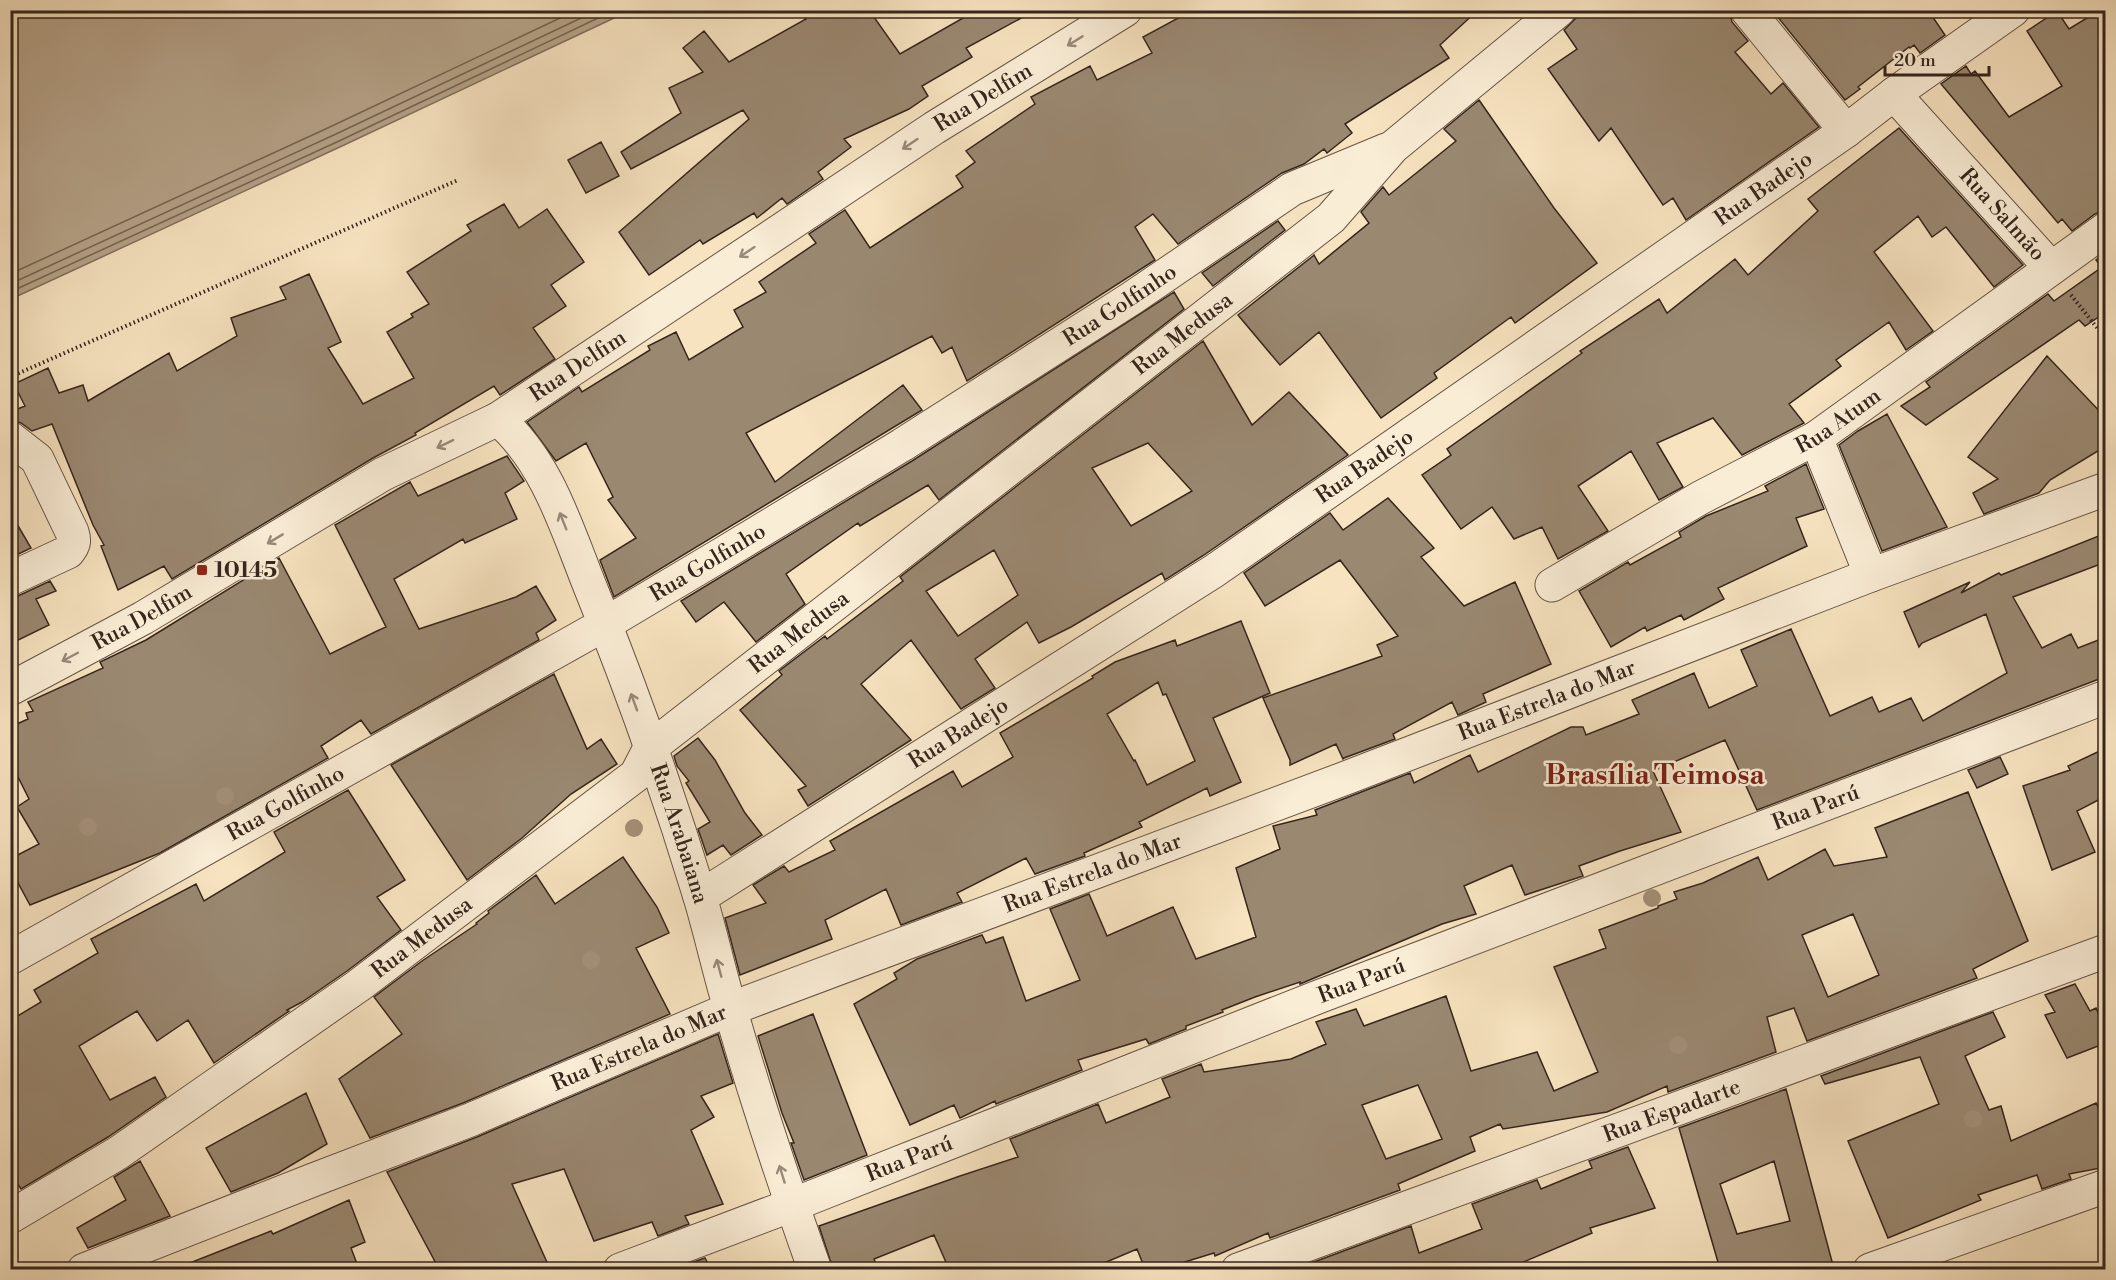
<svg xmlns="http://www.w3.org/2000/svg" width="2116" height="1280" viewBox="0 0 2116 1280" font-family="'Libre Bodoni',serif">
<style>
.water{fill:#b5a288;stroke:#82705d;stroke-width:1.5}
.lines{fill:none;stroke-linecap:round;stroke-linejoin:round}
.shore{stroke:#766452;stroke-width:1.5}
.building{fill:#9a8871;stroke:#36251c;stroke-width:1.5;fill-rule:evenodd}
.minor-casing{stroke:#665445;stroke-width:35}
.path{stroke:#36251c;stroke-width:4;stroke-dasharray:1.5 3;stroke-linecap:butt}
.minor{stroke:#faedd6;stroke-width:33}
.tree{fill:#a39078}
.oneway{stroke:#988979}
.poi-dot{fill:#8f2418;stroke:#faedd6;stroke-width:2}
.labels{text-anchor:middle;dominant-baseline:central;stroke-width:5;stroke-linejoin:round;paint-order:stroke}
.street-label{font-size:22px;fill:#36251c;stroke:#faedd6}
.poi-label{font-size:22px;font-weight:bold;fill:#36251c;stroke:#faedd6;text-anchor:start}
.district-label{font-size:28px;font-weight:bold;fill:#7a1f14;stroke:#faedd6}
</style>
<rect width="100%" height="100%" fill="#f7e3c0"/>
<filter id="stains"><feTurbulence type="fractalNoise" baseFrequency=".00333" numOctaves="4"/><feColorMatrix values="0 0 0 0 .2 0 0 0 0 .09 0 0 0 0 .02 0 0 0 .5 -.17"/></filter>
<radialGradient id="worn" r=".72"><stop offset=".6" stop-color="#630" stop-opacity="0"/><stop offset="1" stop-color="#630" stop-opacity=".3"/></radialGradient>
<!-- water -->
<path class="water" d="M10,11l1,-1 618,1 -287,135 -331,153z"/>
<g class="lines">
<!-- shore -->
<path class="shore" d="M10,274l322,-148 245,-116
M10,284l326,-150 262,-124
M10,292l329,-151 276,-131"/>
</g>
<!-- building -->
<path class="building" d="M800,10h69l31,44 77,-44h59l-70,38 6,9 -50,29 6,10 -19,13 -65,30 7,8 -33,25 5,7 -36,25 -5,-6 -25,20 -3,-5 -51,31 -3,-4 -51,35 -30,-43 130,-113 -6,-9 -112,59 -10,-17 60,-39 -12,-25 34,-16 -20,-24 21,-17 25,31 77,-43z
M1193,10h285l-38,35 9,13 -104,66 7,9 -25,20 -3,-4 -20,15 -22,9 -104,71 -25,-30 -18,13 20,33 -188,121 -15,-34 -10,6 -10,-17 -186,97 29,49 128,-97 19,25 -308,187 -14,-37 36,-22 -28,-38 5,-3 -27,-54 -30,18 -29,-39 52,-35 3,5 68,-42 -2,-4 28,-14 13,28 54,-33 -9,-17 32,-18 -7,-10 57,-39 -7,-9 36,-24 25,38 93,-61 -7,-11 19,-14 -9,-11 69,-47 -4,-7 59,-31 7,14 55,-27 -9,-16z
M1588,10h141l3,12 16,19 -13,11 36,42 12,-11 36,44 -133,93 -13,-22 -10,7 -52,-77 -12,13 -51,-72 29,-20 -13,-19 11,-11z
M1772,10h156l17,25 -25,18 -6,-8 -4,3 -1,-1 -51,40 2,2 -15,11z
M2100,10h6v200l-11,4 -23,17 -10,-12 -4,4 -117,-139 25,-18 5,8 4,-3 34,46 53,-31 -35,-55 30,-20 12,18z
M1479,100l75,108 43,55 -82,60 -4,-6 -77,56 3,5 -56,40 -62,-86 -39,33 -42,-50 75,-59 1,-1 5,9 50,-41 -8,-11 22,-25 6,8 67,-54 -12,-12z
M1899,128l124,137 -29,22 -48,-60 -14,10 -14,-21 -44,36 59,79 -27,19 -17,-28 -53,38 5,6 -52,38 15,19 -62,32 -29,-37 -56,25 26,44 -24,13 -28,-49 -53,35 30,45 -50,28 -16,-32 -28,12 -22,-32 -31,22 -39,-54 29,-20 -4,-6 135,-96 -2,-2 79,-52 8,14 68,-54 13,16 70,-64 -10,-12z
M601,142l18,34 -33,17 -18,-33z
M504,204l15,24 28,-19 37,53 -33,23 15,21 -33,22 22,31 -55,36 -6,-9 -79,47 1,2 -43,23 -201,121 -8,-13 -46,24 -17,-44 3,-1 -11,-20 -41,-101 -20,7 -11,-8 -11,-3v-8l15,-6 -11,-22 34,-16 11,25 24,-8 5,16 81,-48 8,18 60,-35 -6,-18 55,-19 -6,-12 29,-13 32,68 -13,6 35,56 51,-26 -27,-46 26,-15 -2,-3 18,-10 -22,-32 64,-41 -4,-6z
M1278,221l7,9 -72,56 -11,-13z
M2106,252v60l-21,14 -6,-6 -153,105 -25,-19 29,-19 -4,-5 122,-88 6,7 48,-34 -6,-7z
M1174,292l10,17 -245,191 -11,-15 -68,41 -2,-3 -72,51 19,30 -49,38 -32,-40 -28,20 -15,-21 231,-140z
M1203,341l49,84 37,-33 59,63 -144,100 -39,25 -3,-7 -91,54 -32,16 -12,-21 -52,37 20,29 -34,21 -50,-69 -50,44 50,56 -103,66 -10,-16 8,-4 -66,-76 42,-35 -3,-4 46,-35 2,3 76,-58 -3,-4zM1148,443l44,48 -61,35 -39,-58zM994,550l24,45 -60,41 -32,-45z
M2047,356l59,62v28l-56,34 -11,13 -55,21 -11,-21 25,-14 -30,-22z
M1887,414l60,113 -65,24 -43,-106 19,-14z
M507,456l17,25 -19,12 12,26 -52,24 -2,-4 -69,40 25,50 97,-32 20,-11 20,34 -20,13 3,7 -168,94 -10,-14 -40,26 7,12 -168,95 -130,52 -20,-37v-9l29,-15 -22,-37 12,-8 -19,-38v-34l18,-8 -2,-6 7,-2 -5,-9 75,-34 -3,-6 46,-22 133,-82 51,96 47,-23 9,-4 -51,-102 75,-43 8,14z
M1806,464l18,45 -28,9 11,28 -89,42 6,11 -40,21 -3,-5 -34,16 -2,-4 -34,20 -32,-56 49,-29 2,3 51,-28 -2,-5 27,-16 62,-25 -3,-5z
M1388,498l46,50 -13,9 43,49 51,-24 36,82 -68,30 3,8 -28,13 -6,-13 -59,32 2,5 -51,19 -1,1 -7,-15 -46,21v-5l-27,-62 119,-42 -5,-11 21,-9 -58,-76 -75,46 -21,-33 86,-60 13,17z
M10,512l21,36 -21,10z
M2106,533v29l-93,35 29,51 29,-14 7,14 28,-11v42h-7l-342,131 -32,-70 -72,31 28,61 -61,19 -41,15 4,10 -58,19 -13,-30 -48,21 12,28 -34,10 -142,60v-2l-45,15 -33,13 1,2 -37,14v3l-37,15 -3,-5 -68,21 4,10 -86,34 -1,-3 -35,17 -6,-13 -44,20 -56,-121 43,-25 -3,-6 23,-14 65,-24 4,8 17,-6 23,64 54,-21 -30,-71 39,-15 18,42 66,-29 23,52 60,-22 -20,-69 44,-19 -7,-23 44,-11 -2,-5 95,-37 4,10 56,-28 8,17 93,-45h12l3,8 53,-21 -7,-14 62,-27 15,35 48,-22 -16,-36 50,-21 39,87 42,-19 7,15 32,-14 12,23 84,-48 -21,-59 -64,29 -3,4 -15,-35 66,-30 -9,11 38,-20 2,2z
M50,581l6,10 -20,8 13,26 -39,19v-47l8,-1z
M1241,621l29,72 -57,25 28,64 -31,14 -3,-8 -68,34 3,5 -58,26 1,3 -50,18 -9,-16 -69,35 5,9 -61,23 -15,-36 -61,31 7,19 -92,36 -15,-57 41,-15 -13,-18 31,-19 5,6 46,-22 -5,-9 123,-70 9,16 51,-30 -13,-24 93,-55 -1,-2 23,-14 60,-22 2,6zM1158,682l5,13 3,-1 29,67 -48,24 -12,-25 -1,1 -27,-47z
M554,674l33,75 14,-10 16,25 -46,30 -49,44 -55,42 -76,-115z
M698,738l17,22 30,53 17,22 -31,20 -8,-10 -16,10 -9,-26 12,-7 -24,-39 3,-2 -12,-15 -3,-10z
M2106,748v48l-29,15 18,41 -43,18 -29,-84 47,-16 -2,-4z
M2000,757l8,17 -31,14 -9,-18z
M348,790l57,90 -28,17 24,33 -54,41 -45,31 -15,8 2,1 -75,52 -26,-43 -31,21 -20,-30 -58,35 31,54 45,-23 11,20 -58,40 -87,52 -11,-17 1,-152 30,-18 -7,-12 64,-37 -7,-14 105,-55 8,17 81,-49 -11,-20z
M1968,792l60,149 -55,28 4,9 -170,63 -13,-33 -27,9 9,35 -108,40 -1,-6 -60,26 -104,17 -3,-5 -30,13 5,14 -77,33 2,6 -130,48 -2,-5 -53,23 -1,-3 -52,16h-17l-8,-20 -47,20h-141l-15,-34 -60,24 4,10h-45l-14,-43 141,-50 58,-19 -8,-18 88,-35 8,19 64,-26 -8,-18 39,-15 3,8 87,-13 35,-15 -10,-22 40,-13 8,17 82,-30 25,75 66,-19 17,39 44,-19 -44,-105 52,-19 -7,-18 59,-22v-2l19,-7 -3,-7 29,-9 55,-26 10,23 57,-31 9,17 53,-9 -12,-29zM1853,914l26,61 -51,22 -26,-62zM1418,1085l24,54 -56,20 -24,-54z
M623,857l34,50 12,26 -33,15 34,66 -207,89 -93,35 -31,-59 63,-45 -28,-37 48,-36 55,-37 -1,-1 13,-10 -1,-2 48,-36 19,29z
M2075,984l15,27 6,-3 10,23v12l-39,15 -22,-43 10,-3 -10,-17z
M1993,1012l12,25 -40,19 24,54 12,-4 10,35 85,-38 10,21v43l-37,7 2,5 -29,10 -5,-14 -59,20 3,5 -93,38 -40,-97 91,-37 -19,-47 -95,27 -4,-8z
M813,1014l54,141 -63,25 -13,-37h3l-12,-30 -24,-77z
M718,1034l15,49 -32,13 13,21 -23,13 32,74 -38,12 4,8 -31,12 -6,-14 -58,19 -30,-72 -52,15 38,85h-111l-52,-97 90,-35z
M1786,1089l48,180h-114l-41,-141zM1774,1161l16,60 -53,13 -17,-50z
M306,1093l21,51 -49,29 -47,19 -25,-44z
M1628,1147l27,61 -65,20 2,5 -85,36h-203l-1,-3 108,-40 8,27 63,-24 -10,-25 65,-24 4,9 51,-21 -3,-7z
M140,1161l30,55 -82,32 -11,-20 49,-28 -12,-23z
M349,1200l16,42 -14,6 8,21h-181l-1,-1 94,-37 2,3z
M705,1258l6,11h-37z"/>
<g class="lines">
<defs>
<g id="minor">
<path d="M1747,10l99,121"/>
<path id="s1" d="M1894,94l157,174"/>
<path id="s2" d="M498,419c51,44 70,114 95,175 40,99 76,201 107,303 11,37 19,74 30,111 25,88 54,175 85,262"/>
<path d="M10,438l27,21 35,73c3,9 2,13 -4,20l-58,27"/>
<path d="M1816,438l55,137"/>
<path id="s3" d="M1552,585l148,-87 116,-60 290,-209"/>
<path id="s4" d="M10,689l133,-71 240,-144 115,-55 436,-291 191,-118"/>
<path id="s5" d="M700,897l514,-326 632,-440 48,-37 119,-84"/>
<path id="s6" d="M10,958l595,-334 114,-68 183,-111 230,-147 160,-109 94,-39"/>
<path id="s7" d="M10,1217l108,-64 240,-167 278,-211 14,-27 681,-530 62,-71 166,-137"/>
<path id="s8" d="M84,1270l229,-90 157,-60 260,-111 621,-233 520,-201 235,-86"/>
<path id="s9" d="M620,1270l172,-65 526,-208 788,-300"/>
<path id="s10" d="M1238,1270l868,-319"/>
<path d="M1870,1270l236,-84"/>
</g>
</defs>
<!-- minor casing -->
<use href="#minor" class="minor-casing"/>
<!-- path -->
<path class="path" d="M2071,295l35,44
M10,377l448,-197"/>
<!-- minor -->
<use href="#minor" class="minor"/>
</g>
<!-- trees -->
<g class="tree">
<circle cx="225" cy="796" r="9"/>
<circle cx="88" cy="827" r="9"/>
<circle cx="634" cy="828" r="9"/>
<circle cx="1652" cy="898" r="9"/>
<circle cx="591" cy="960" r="9"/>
<circle cx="1678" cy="1045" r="9"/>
<circle cx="1973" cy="1119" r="9"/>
</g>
<!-- one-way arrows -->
<defs><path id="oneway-shaft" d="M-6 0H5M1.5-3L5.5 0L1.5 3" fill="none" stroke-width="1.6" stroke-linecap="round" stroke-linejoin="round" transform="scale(1.5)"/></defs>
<g class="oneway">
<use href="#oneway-shaft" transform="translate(1075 41) rotate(148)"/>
<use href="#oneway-shaft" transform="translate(910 144) rotate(146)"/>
<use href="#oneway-shaft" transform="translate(747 252) rotate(146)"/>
<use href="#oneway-shaft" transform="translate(445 444) rotate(154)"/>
<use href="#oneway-shaft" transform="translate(563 521) rotate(-112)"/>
<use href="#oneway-shaft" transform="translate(275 539) rotate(149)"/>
<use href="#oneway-shaft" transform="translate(70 657) rotate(152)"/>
<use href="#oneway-shaft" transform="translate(634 702) rotate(-110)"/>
<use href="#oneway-shaft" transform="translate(719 968) rotate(-105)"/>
<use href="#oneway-shaft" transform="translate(782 1174) rotate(-107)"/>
</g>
<!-- markers -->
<rect class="poi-dot" x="196" y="564" width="12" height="12" rx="3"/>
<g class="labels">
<!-- street labels -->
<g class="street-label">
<text stroke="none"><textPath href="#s4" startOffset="1140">Rua Delfim</textPath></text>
<text stroke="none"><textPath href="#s5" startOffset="1278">Rua Badejo</textPath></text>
<text stroke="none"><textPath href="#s1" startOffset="162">Rua Salmão</textPath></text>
<text stroke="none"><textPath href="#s6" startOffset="1288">Rua Golfinho</textPath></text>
<text stroke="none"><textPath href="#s7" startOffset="1472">Rua Medusa</textPath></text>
<text stroke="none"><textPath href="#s4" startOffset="654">Rua Delfim</textPath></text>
<text stroke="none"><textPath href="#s3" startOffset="330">Rua Atum</textPath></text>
<text stroke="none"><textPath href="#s5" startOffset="792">Rua Badejo</textPath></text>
<text stroke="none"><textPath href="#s6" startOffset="802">Rua Golfinho</textPath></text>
<text stroke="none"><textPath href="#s4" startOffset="150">Rua Delfim</textPath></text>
<text stroke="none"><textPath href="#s7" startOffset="986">Rua Medusa</textPath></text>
<text stroke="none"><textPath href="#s8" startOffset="1570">Rua Estrela do Mar</textPath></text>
<text stroke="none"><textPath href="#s5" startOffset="306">Rua Badejo</textPath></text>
<text stroke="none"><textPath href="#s6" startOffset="316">Rua Golfinho</textPath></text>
<text stroke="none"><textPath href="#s9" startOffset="1282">Rua Parú</textPath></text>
<text stroke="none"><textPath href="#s2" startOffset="456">Rua Arabaiana</textPath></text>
<text stroke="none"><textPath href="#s8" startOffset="1084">Rua Estrela do Mar</textPath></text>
<text stroke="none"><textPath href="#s7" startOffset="498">Rua Medusa</textPath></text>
<text stroke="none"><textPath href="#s9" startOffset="796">Rua Parú</textPath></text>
<text stroke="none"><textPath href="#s8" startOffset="598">Rua Estrela do Mar</textPath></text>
<text stroke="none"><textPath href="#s10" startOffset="462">Rua Espadarte</textPath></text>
<text stroke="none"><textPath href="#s9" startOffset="310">Rua Parú</textPath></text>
</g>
<!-- poi labels -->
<g class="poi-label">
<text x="214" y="570">10145</text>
</g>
<!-- district labels -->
<g class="district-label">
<text x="1655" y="775">Brasília Teimosa</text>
</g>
</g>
<!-- margin -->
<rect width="2116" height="1280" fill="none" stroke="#f7e3c0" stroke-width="36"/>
<rect x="12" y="12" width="2092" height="1256" fill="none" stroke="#36251c" stroke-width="3"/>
<rect x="18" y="18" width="2080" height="1244" fill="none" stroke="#36251c" stroke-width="1.5"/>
<!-- scale -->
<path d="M1885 66v9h104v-9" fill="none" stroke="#36251c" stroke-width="3"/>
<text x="1894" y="66" font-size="18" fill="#36251c" stroke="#faedd6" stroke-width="4.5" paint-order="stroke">20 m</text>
<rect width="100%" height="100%" filter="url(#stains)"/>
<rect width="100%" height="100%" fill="url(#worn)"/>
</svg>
